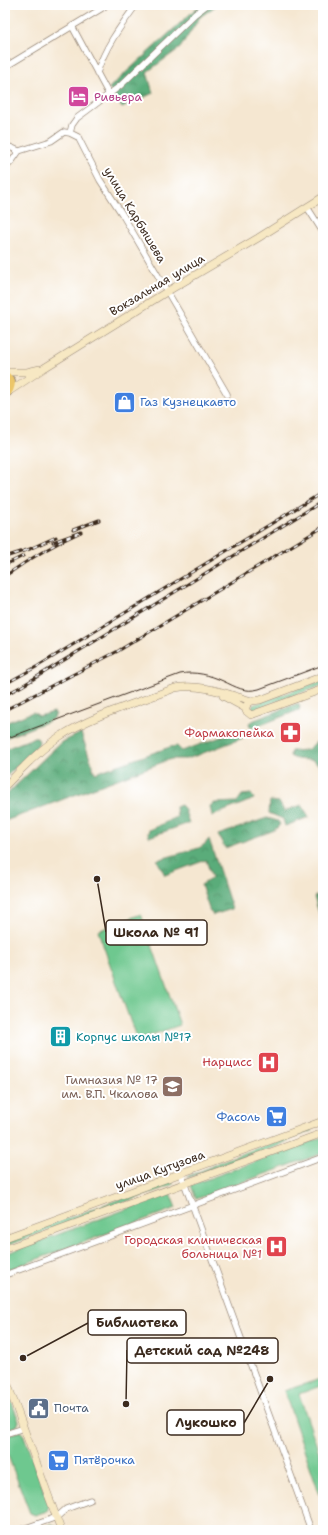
<svg xmlns="http://www.w3.org/2000/svg" width="328" height="1535" viewBox="0 0 328 1535" font-family="'Shantell Sans',sans-serif">
<style>
.green{fill:#6ec88f;stroke:#547956}
.forest{fill:url(#forest-crowns);stroke:#4a6b4c}
.lines{fill:none;stroke-linecap:round;stroke-linejoin:round}
.street-casing{stroke:#988878;stroke-width:7}
.secondary-casing{stroke:#988878;stroke-width:8}
.primary-casing{stroke:#988878;stroke-width:10}
.street{stroke:#fff;stroke-width:5.5}
.secondary{stroke:#f7e8c3;stroke-width:7}
.primary{stroke:#ecc669;stroke-width:8}
.tram{stroke:#3b2a1e;stroke-width:1}
.rail-casing{stroke:#3b2a1e;stroke-width:3}
.rail{stroke:#fff;stroke-width:1.5;stroke-dasharray:4.5;stroke-linecap:butt}
.labels{text-anchor:middle;dominant-baseline:central;stroke-width:4;stroke-linejoin:round;paint-order:stroke}
.hotel-label{font-size:12px;fill:#b23c85;stroke:#fff;text-anchor:start}
.street-label{font-size:12px;fill:#3b2a1e;stroke:#fff}
.shop-label{font-size:12px;fill:#366cbe;stroke:#fff;text-anchor:start}
.health-label{font-size:12px;fill:#be3a42;stroke:#fff;text-anchor:end}
.culture-label{font-size:12px;fill:#0d838f;stroke:#fff;text-anchor:start}
.education-label{font-size:12px;fill:#785e54;stroke:#fff;text-anchor:end}
.service-label{font-size:12px;fill:#4e5e75;stroke:#fff;text-anchor:start}
.leader{fill:none;stroke:#3b2a1e;stroke-width:1.5}
.callout-dot{fill:#3b2a1e;stroke:#fff;stroke-width:1.5}
.callout{fill:#fff;stroke:#3b2a1e;stroke-width:1.5}
.callout-label{font-size:13px;text-anchor:middle;font-weight:bold;fill:#3b2a1e}
</style>
<defs>
<pattern id="forest-crowns" width="20" height="18" patternUnits="userSpaceOnUse"><rect width="20" height="18" fill="#5aac7a"/><path d="M2 6a3 3 0 1 1 6 0M12 15a3 3 0 1 1 6 0" fill="none" stroke="#4c8c63"/></pattern>
</defs>
<rect width="100%" height="100%" fill="#fff"/>
<filter id="ink" filterUnits="userSpaceOnUse"><feTurbulence type="fractalNoise" baseFrequency=".025" numOctaves="2"/><feDisplacementMap in="SourceGraphic" scale="8" xChannelSelector="R" yChannelSelector="G"/><feConvolveMatrix kernelMatrix="1 2 1 2 8 2 1 2 1" color-interpolation-filters="sRGB"/></filter>
<filter id="wash" filterUnits="userSpaceOnUse"><feTurbulence type="fractalNoise" baseFrequency=".012" numOctaves="4" result="noise"/><feDisplacementMap in="SourceGraphic" scale="16" xChannelSelector="R" yChannelSelector="G"/><feGaussianBlur stdDeviation="0.9" result="paint"/><feColorMatrix in="noise" values="0 0 0 0 0 0 0 0 0 0 0 0 0 0 0 0 0 1.4 0 .05"/><feComposite in="paint" operator="in"/></filter>
<g filter="url(#wash)">
<rect width="100%" height="100%" fill="#f5e7d1"/>
<!-- green -->
<path class="green" d="M323,680v5l-68,24 -3,-1 1,-3z
M141,914l39,111 -43,15 -39,-109z
M311,1129v2l-19,7 -14,8 -91,32 1,-2 23,-9 8,-5z
M323,1137v16l-127,46 -5,-14z
M171,1180l2,4 -1,1 -167,61v-3l15,-7z
M170,1193l6,15 -171,63v-17z
M323,1378v7l-24,9 24,70v40l-39,-113z
M5,1385l14,36 -2,5 -12,4z
M21,1431l2,2 26,72 -2,6 -12,4 -5,-2 -25,-65v-12z
M51,1524l5,2 1,4h-20z"/>
<!-- forest -->
<path class="forest" d="M200,5h17l-17,12 -20,31 -33,24 6,21 -31,15 -13,-20z
M296,704h3l1,3 -1,3 -46,18 -3,-2 -1,-3 3,-2z
M33,712l6,4 15,-4 2,3 -5,5 -46,18v-15z
M240,730l3,8 -56,21h-16l-166,62v-25l55,-53 21,-10 14,40 75,-26 7,-1 5,5z
M33,738h4l2,3 -1,4 -33,33v-29z
M323,738v28c-5,-1 -8,-5 -12,-6 -8,-1 -14,1 -21,-4l1,-5 16,-1 13,-11z
M251,794l3,5 -42,17 -2,-10 5,-3 22,-1 5,-7z
M270,801l9,1 5,9 18,-6 7,12 -24,9 -2,-7 -14,-6z
M181,805l3,3 5,15 -40,14 -1,-4 1,-3 28,-13 -1,-10z
M267,818l11,3 2,3 -2,3 -6,4 -47,17 -7,-13z
M209,839l23,70 -19,6 -3,-3 -9,-27 11,-7 -6,-18 -41,15 -8,-15 42,-12 6,-4z
M323,893v33l-9,-29z"/>
</g>
<g filter="url(#ink)">
<g class="lines">
<defs>
<path id="street" d="M72,26l37,69
M5,67l99,-60
M97,73c8,-26 23,-46 39,-68
M70,133l2,-8 5,-7 43,-32 75,-72 12,-9
M5,145l14,6
M5,168l7,-7 7,-10 32,-10 13,-9 6,1 8,4 22,43 22,34 105,180
M307,207l16,25
M181,1174l130,356
M5,1275l318,-118
M5,1434l19,-6
M20,1530l37,-13 9,-8 24,-9"/>
<path id="secondary" d="M5,372h22l13,-3
M8,392l36,-24 124,-77 90,-53 65,-41
M223,696l22,12
M252,701c-5,2 -7,5 -6,10l5,4 72,-26
M5,786c17,-17 34,-36 54,-49 34,-22 78,-34 116,-49 26,-5 52,6 77,13l8,-1 63,-24
M5,1238l318,-117
M5,1249l318,-116
M5,1377l56,153"/>
<path id="primary" d="M5,375l6,6c0,5 -1,10 -6,13"/>
</defs>
<!-- street casing -->
<use href="#street" class="street-casing"/>
<!-- secondary casing -->
<use href="#secondary" class="secondary-casing"/>
<!-- primary casing -->
<use href="#primary" class="primary-casing"/>
<!-- street -->
<use href="#street" class="street"/>
<!-- secondary -->
<use href="#secondary" class="secondary"/>
<!-- primary -->
<use href="#primary" class="primary"/>
<!-- tram -->
<path class="tram" d="M5,739l175,-65c15,-3 30,1 43,7 13,6 22,12 36,8l64,-24"/>
<defs>
<path id="rail" d="M73,530l26,-10
M25,551l31,-14
M5,557l25,-8
M5,565l18,-9
M5,576c24,-17 49,-32 76,-44l-28,10
M5,684l33,-18 285,-174
M5,695l17,-9 301,-185
M5,710l113,-59 205,-124"/>
</defs>
<!-- rail casing -->
<use href="#rail" class="rail-casing"/>
<!-- rail -->
<use href="#rail" class="rail"/>
</g>
</g>
<!-- icons -->
<defs>
<symbol id="hotel-square" viewBox="-11 -11 22 22"><rect x="-9" y="-9" width="18" height="18" rx="4" fill="#d1479c" stroke="#fff"/><path d="M-6-4.5h1.5V1H6V5H4.5V3h-9V5H-6ZM-4 0a1.8 1.8 0 1 1 3.6 0ZM.5 0V-2.5h3Q6-2.5 6 0Z" fill="#fff"/></symbol>
<symbol id="shop-square" viewBox="-11 -11 22 22"><rect x="-9" y="-9" width="18" height="18" rx="4" fill="#3f7fe0" stroke="#fff"/><path d="M-5-2.5h2.3a2.7 3.5 0 0 1 5.4 0H5L5.5 6h-11ZM-1.5-2.5h3a1.5 2.3 0 0 0-3 0Z" fill="#fff"/></symbol>
<symbol id="pharmacy-square" viewBox="-11 -11 22 22"><rect x="-9" y="-9" width="18" height="18" rx="4" fill="#e0444e" stroke="#fff"/><path d="M-2-6h4v4h4v4h-4v4h-4v-4h-4v-4h4Z" fill="#fff"/></symbol>
<symbol id="building-square" viewBox="-11 -11 22 22"><rect x="-9" y="-9" width="18" height="18" rx="4" fill="#0f9aa8" stroke="#fff"/><path d="M-4-6H4V6H1V3H-1V6H-4ZM-2.5-4.3h1.7v1.8h-1.7ZM.8-4.3h1.7v1.8H.8ZM-2.5-1h1.7V.8h-1.7ZM.8-1h1.7V.8H.8Z" fill="#fff"/></symbol>
<symbol id="hospital-square" viewBox="-11 -11 22 22"><rect x="-9" y="-9" width="18" height="18" rx="4" fill="#e0444e" stroke="#fff"/><path d="M-5-5h3v3.5h4V-5h3V5h-3V1.5h-4V5h-3Z" fill="#fff"/></symbol>
<symbol id="school-square" viewBox="-11 -11 22 22"><rect x="-9" y="-9" width="18" height="18" rx="4" fill="#8d6e63" stroke="#fff"/><path d="M0-5L7-2L0 1L-7-2ZM-4 1L0 2.5L4 1V4Q0 6-4 4Z" fill="#fff"/></symbol>
<symbol id="supermarket-square" viewBox="-11 -11 22 22"><rect x="-9" y="-9" width="18" height="18" rx="4" fill="#3f7fe0" stroke="#fff"/><path d="M-6-5.5h2.5l.6 2H6L4.5 2H-2.5L-4.4-4H-6ZM-1.5 3.2a1.3 1.3 0 1 0 .1 0ZM3 3.2a1.3 1.3 0 1 0 .1 0Z" fill="#fff"/></symbol>
<symbol id="civic-square" viewBox="-11 -11 22 22"><rect x="-9" y="-9" width="18" height="18" rx="4" fill="#5c6f8a" stroke="#fff"/><path d="M-.6-6.5H3V-4.5H.6V-3L4-1V1h2V6H-6V1h2V-1L-.6-3ZM-1.2 2.5V6h2.4V2.5Z" fill="#fff"/></symbol>
</defs>
<g fill-rule="evenodd">
<use href="#hotel-square" x="66" y="84" width="25" height="25"/>
<use href="#shop-square" x="112" y="390" width="25" height="25"/>
<use href="#pharmacy-square" x="278" y="720" width="25" height="25"/>
<use href="#building-square" x="48" y="1024" width="25" height="25"/>
<use href="#hospital-square" x="256" y="1050" width="25" height="25"/>
<use href="#school-square" x="160" y="1074" width="25" height="25"/>
<use href="#supermarket-square" x="264" y="1104" width="25" height="25"/>
<use href="#hospital-square" x="264" y="1234" width="25" height="25"/>
<use href="#civic-square" x="26" y="1396" width="25" height="25"/>
<use href="#supermarket-square" x="46" y="1448" width="25" height="25"/>
</g>
<g class="labels">
<!-- hotel labels -->
<g class="hotel-label">
<text x="94" y="97">Ривьера</text>
</g>
<!-- street labels -->
<g class="street-label">
<text transform="translate(135 215) rotate(59)">улица Карбышева</text>
<text transform="translate(157 285) rotate(-31)">Вокзальная улица</text>
<text transform="translate(160 1170) rotate(-20)">улица Кутузова</text>
</g>
<!-- shop labels -->
<g class="shop-label">
<text x="140" y="402">Газ Кузнецкавто</text>
<text x="260" y="1117" text-anchor="end">Фасоль</text>
<text x="74" y="1460">Пятёрочка</text>
</g>
<!-- health labels -->
<g class="health-label">
<text x="274" y="733">Фармакопейка</text>
<text x="252" y="1062">Нарцисс</text>
<text x="262" y="1240">Городская клиническая<tspan x="262" dy="14">больница №1</tspan></text>
</g>
<!-- culture labels -->
<g class="culture-label">
<text x="76" y="1037">Корпус школы №17</text>
</g>
<!-- education labels -->
<g class="education-label">
<text x="158" y="1080">Гимназия № 17<tspan x="158" dy="14">им. В.П. Чкалова</tspan></text>
</g>
<!-- service labels -->
<g class="service-label">
<text x="54" y="1408">Почта</text>
</g>
</g>
<!-- callouts -->
<path class="leader" d="M97 879L106 932M23 1358L88 1323M126 1404L127 1350M270 1379L244 1423"/>
<g class="callout-dot">
<circle cx="97" cy="879" r="4"/>
<circle cx="23" cy="1358" r="4"/>
<circle cx="126" cy="1404" r="4"/>
<circle cx="270" cy="1379" r="4"/>
</g>
<g class="callout">
<rect x="106" y="920" width="101" height="25" rx="4"/>
<rect x="88" y="1310" width="98" height="25" rx="4"/>
<rect x="127" y="1338" width="151" height="25" rx="4"/>
<rect x="167" y="1410" width="77" height="25" rx="4"/>
</g>
<g class="callout-label">
<text x="156" y="937">Школа № 91</text>
<text x="137" y="1327">Библиотека</text>
<text x="202" y="1355">Детский сад №248</text>
<text x="206" y="1427">Лукошко</text>
</g>
<!-- margin -->
<rect width="328" height="1535" fill="none" stroke="#fff" stroke-width="20"/>
</svg>
